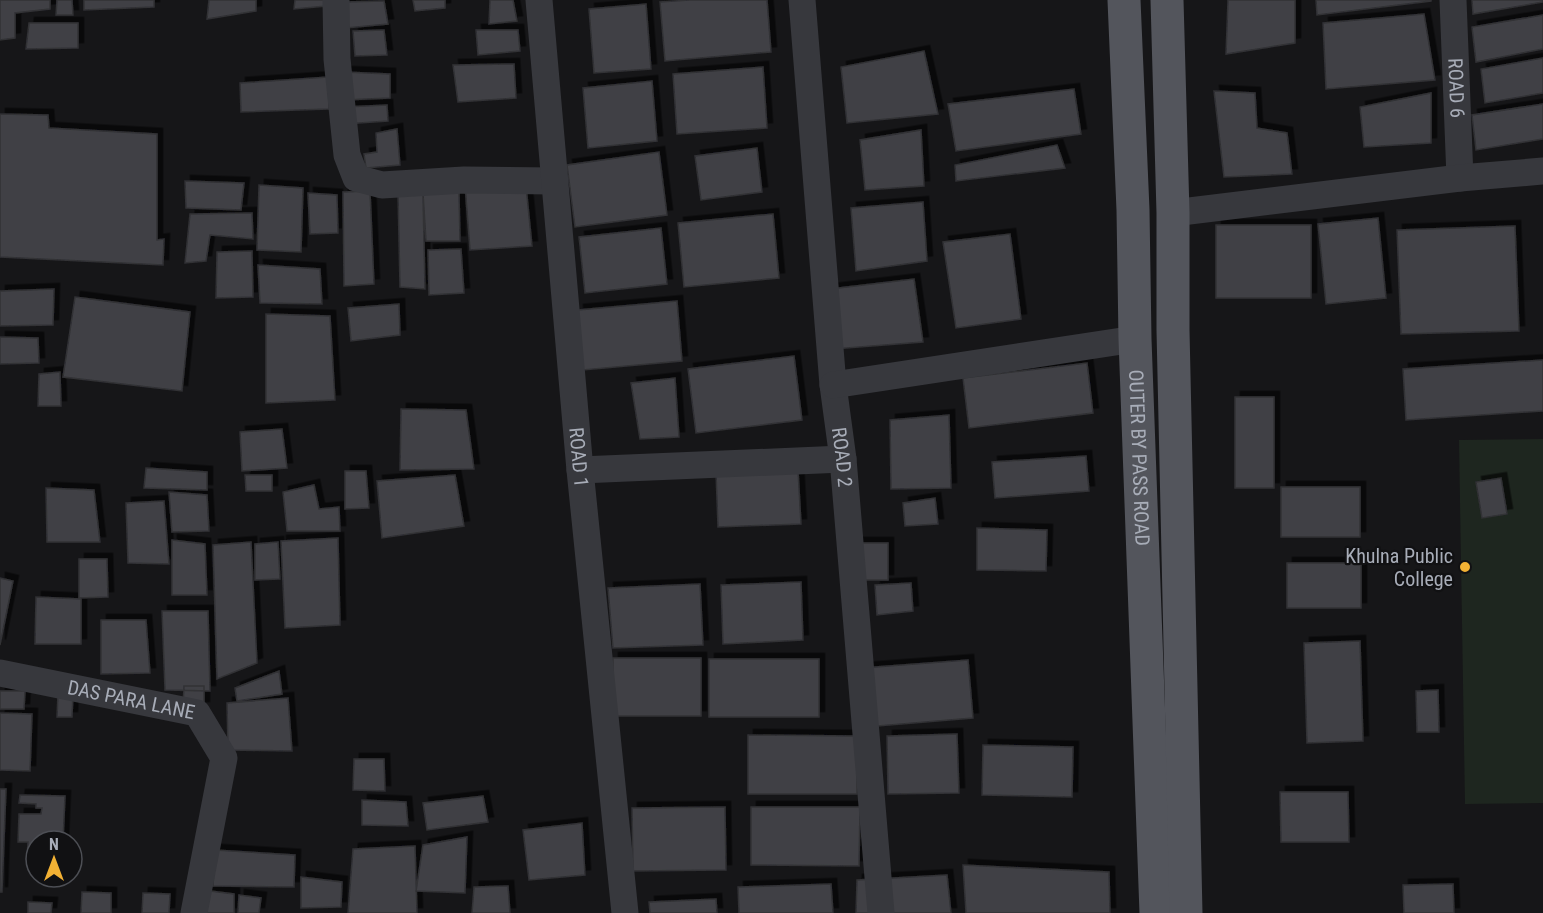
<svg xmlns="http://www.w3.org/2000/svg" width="1543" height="913" viewBox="0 0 1543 913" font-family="'Roboto Condensed',sans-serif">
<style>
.green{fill:#1e261f}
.building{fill:#404145;stroke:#303034;stroke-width:1.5;filter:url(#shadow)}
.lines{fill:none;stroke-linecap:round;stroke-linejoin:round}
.minor{stroke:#37383d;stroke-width:27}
.primary{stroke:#53555c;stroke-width:33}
.poi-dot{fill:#f2b134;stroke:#111113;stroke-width:2}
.labels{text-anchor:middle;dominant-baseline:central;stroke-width:4.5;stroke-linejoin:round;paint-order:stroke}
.street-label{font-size:20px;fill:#a8adb8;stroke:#111113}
.poi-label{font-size:20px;fill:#a8adb8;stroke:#111113;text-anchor:end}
</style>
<defs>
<filter id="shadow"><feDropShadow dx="5.5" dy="-5.5" stdDeviation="0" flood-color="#0009"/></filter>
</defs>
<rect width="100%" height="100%" fill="#161618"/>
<!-- green -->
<path class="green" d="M1543,439v364l-78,1 -6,-364z"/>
<!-- building -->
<path class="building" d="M0,0h50v9l-35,4v25l-15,2z
M57,0h15l1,15h-17z
M84,0h70v7l-70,3z
M209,0h47v11l-49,8z
M295,0h31l1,6 -33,3z
M413,0h32v8l-30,3z
M490,0h23l4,21 -28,3z
M689,0h78l4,52 -106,9 -5,-59z
M1228,0h67v43l-69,11z
M1316,0h115v1l-114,14z
M1472,0h71v2l-70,12z
M384,1l4,23 -42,4 -3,-26z
M646,4l5,65 -57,4 -5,-64z
M1424,14l11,66 -109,9 -3,-66z
M1543,15v34l-67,13 -4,-35z
M29,23h49v25l-52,1z
M384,30l3,25 -32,1 -2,-25z
M476,30h42l2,21 -42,4z
M924,51l14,63 -91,9 -6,-56z
M1543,58v35l-58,10 -4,-34z
M514,64l2,34 -58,4 -5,-37z
M763,67l4,61 -90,6 -4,-60z
M344,72l46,2v24l-46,2z
M328,77l1,32 -88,3 -1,-29z
M652,81l5,60 -69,7 -5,-60z
M1074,89l7,45 -125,17 -8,-47z
M1214,91l41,2 2,35 30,5 5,41 -68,3z
M1431,93v50l-67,4 -4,-40z
M1543,104v35l-67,11 -4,-35z
M387,105l1,16 -43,3 -1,-17z
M0,114l48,1 1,13 108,6v106l7,-1 -1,26 -163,-8z
M397,129l3,36 -34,3 -2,-14 13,-2 -1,-19z
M921,130l3,56 -59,4 -5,-50z
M1057,145l8,23 -109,13 -1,-16z
M757,148l5,44 -61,8 -6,-44z
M659,152l8,63 -92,12 -8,-62z
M185,181l59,2 -3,27 -55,-2z
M259,185l44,3 -2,64 -44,-2z
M465,185l61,1 6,60 -62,4z
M370,191l4,93 -30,2 -1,-94z
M459,192l1,49h-34l-3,-47z
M308,193l29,2 1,38 -28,1z
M423,194l2,95 -25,-2 -2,-92z
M923,202l4,59 -71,10 -5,-63z
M252,213l1,26 -43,-4 -4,26 -21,2 5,-49z
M773,214l6,64 -95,9 -6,-64z
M1378,218l8,80 -60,6 -8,-80z
M1216,225h95v73h-95z
M1515,226l4,105 -118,3 -4,-104z
M661,228l6,56 -82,9 -6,-56z
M1010,234l11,85 -65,9 -13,-86z
M461,249l3,44 -35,2 -1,-45z
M252,251l1,46 -37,1 1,-46z
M258,265l62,4 2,35 -62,-1z
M914,279l9,63 -89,7 -4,-60z
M54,289l-1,36 -53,1v-35z
M75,297l115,15 -8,79 -119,-14z
M677,301l5,60 -99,9 -5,-60z
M399,304l1,31 -49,6 -3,-33z
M266,314l64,2 5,84 -69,3z
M0,337l38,1 1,25 -39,1z
M794,356l8,64 -106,13 -8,-64z
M1543,360v51l-137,9 -3,-51z
M1087,363l6,50 -124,15 -6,-50z
M60,372l1,34h-23l1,-32z
M675,378l4,59 -39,2 -9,-56z
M1235,397h39v91h-39z
M401,409l65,1 8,59 -74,1z
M949,415l2,73 -60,1 -1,-69z
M282,429l5,39 -45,3 -2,-39z
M1086,456l3,35 -94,7 -3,-36z
M146,468l61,4v18l-63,-2z
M798,470l3,54 -83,3 -2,-54z
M345,471h21l3,37 -24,1z
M245,475h27v16h-26z
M455,475l9,51 -82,12 -5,-57z
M1501,478l6,36 -25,4 -6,-36z
M314,485l5,24 20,-2 1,24h-53l-4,-39z
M1281,487h79v50h-79z
M46,488l48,2 6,52h-53z
M169,492l38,3 2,36 -37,1z
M935,498l3,26 -33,2 -2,-23z
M164,501l5,63 -41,-1 -2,-60z
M977,528l70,2 -1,41 -69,-1z
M338,538l2,87 -55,3 -4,-87z
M172,540l33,4 2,51h-35z
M251,542l6,121 -40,16 -4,-134z
M278,542l2,37 -25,1v-36z
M848,543h40v37h-29z
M79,559h28l1,38 -29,1z
M1287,563h74v45h-74z
M0,578l13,3 -13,64z
M801,582l2,58 -80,4 -2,-59z
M911,583l2,28 -36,4 -2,-30z
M700,584l3,61 -90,3 -5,-60z
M36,597l45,2v45h-46z
M162,611h46l2,80 -45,-1z
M101,620h45l4,53 -49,1z
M1360,641l3,100 -56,2 -3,-100z
M613,658h88v58h-88z
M709,659h110v58h-110z
M968,660l5,58 -119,10 -5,-59z
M279,671l3,23 -45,7 -2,-13z
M184,686h20v21h-21z
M1438,690l1,42h-22l-1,-41z
M0,691h25l-1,18h-24z
M58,693l15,1 -1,23h-15z
M288,698l4,53 -64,-1 -1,-47z
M0,713l32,1 -2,57 -30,-1z
M957,734l2,59 -71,1 -1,-58z
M748,735l109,1v58h-109z
M983,745l90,2 -1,50 -90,-2z
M354,759h30l1,32 -32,-1z
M0,789h6l-4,103h-2z
M1280,792h68l1,50h-68z
M20,795l45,1 -2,45h-27v16h-9l1,-15h-10l1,-28h22l1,-6h-6v-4l-17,-1z
M483,796l5,26 -61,8 -4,-27z
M362,800l44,2 2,24 -46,-1z
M725,807l1,63 -93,1 -1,-63z
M751,807h109l-1,59 -108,-1z
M582,823l3,52 -56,5 -6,-50z
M467,837l-2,56 -49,-2 7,-46z
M415,846l2,67h-69l5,-64z
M215,850l80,5 -1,32 -81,-1z
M963,865l146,7 1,41h-144z
M947,875l4,38h-95l1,-33z
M301,877l41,5 -1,25 -40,1z
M831,884l2,29h-94l-1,-26z
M1453,884l1,29h-50l-1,-28z
M508,886l2,27h-38l2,-26z
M202,890l32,4v19h-35z
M82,892l29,1v20h-30z
M143,893l27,1 -1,19h-27z
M239,895l22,3 -2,15h-21z
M716,899l1,14h-67l-1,-11z
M28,902l24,1 -1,10h-23z"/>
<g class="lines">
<!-- minor -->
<g class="minor">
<path d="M336,0l1,59 10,96 9,23 26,7 82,-5 91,1"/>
<path id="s1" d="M539,0l41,470 45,443"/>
<path id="s2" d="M802,0l31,385 10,74 38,454"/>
<path id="s3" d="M1453,0l7,178"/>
<path d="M1173,213l287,-35 83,-7"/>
<path d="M833,385l302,-46"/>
<path d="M580,470l263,-11"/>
<path id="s4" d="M0,673l197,40 27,45 -30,155"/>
</g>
<!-- primary -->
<g class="primary">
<path id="s5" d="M1124,0l9,210 2,129 21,574"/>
<path d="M1167,0l6,213v117l13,583"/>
</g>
</g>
<!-- markers -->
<circle class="poi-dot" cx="1465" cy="567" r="6"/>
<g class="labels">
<!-- street labels -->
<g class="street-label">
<text stroke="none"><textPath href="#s3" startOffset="88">ROAD 6</textPath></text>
<text stroke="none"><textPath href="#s2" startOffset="459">ROAD 2</textPath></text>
<text stroke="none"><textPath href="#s1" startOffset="459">ROAD 1</textPath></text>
<text stroke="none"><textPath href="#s5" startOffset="458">OUTER BY PASS ROAD</textPath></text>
<text stroke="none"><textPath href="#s4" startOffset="134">DAS PARA LANE</textPath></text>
</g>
<!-- poi labels -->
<g class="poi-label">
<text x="1453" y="556">Khulna Public<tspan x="1453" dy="23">College</tspan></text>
</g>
</g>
<!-- north arrow -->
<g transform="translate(54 859)"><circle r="28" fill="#111113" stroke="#4d4f55" stroke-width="1.5"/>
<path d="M0-4.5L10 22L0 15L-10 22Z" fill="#f2b134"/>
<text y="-9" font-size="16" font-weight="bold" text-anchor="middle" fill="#a8adb8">N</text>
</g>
</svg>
